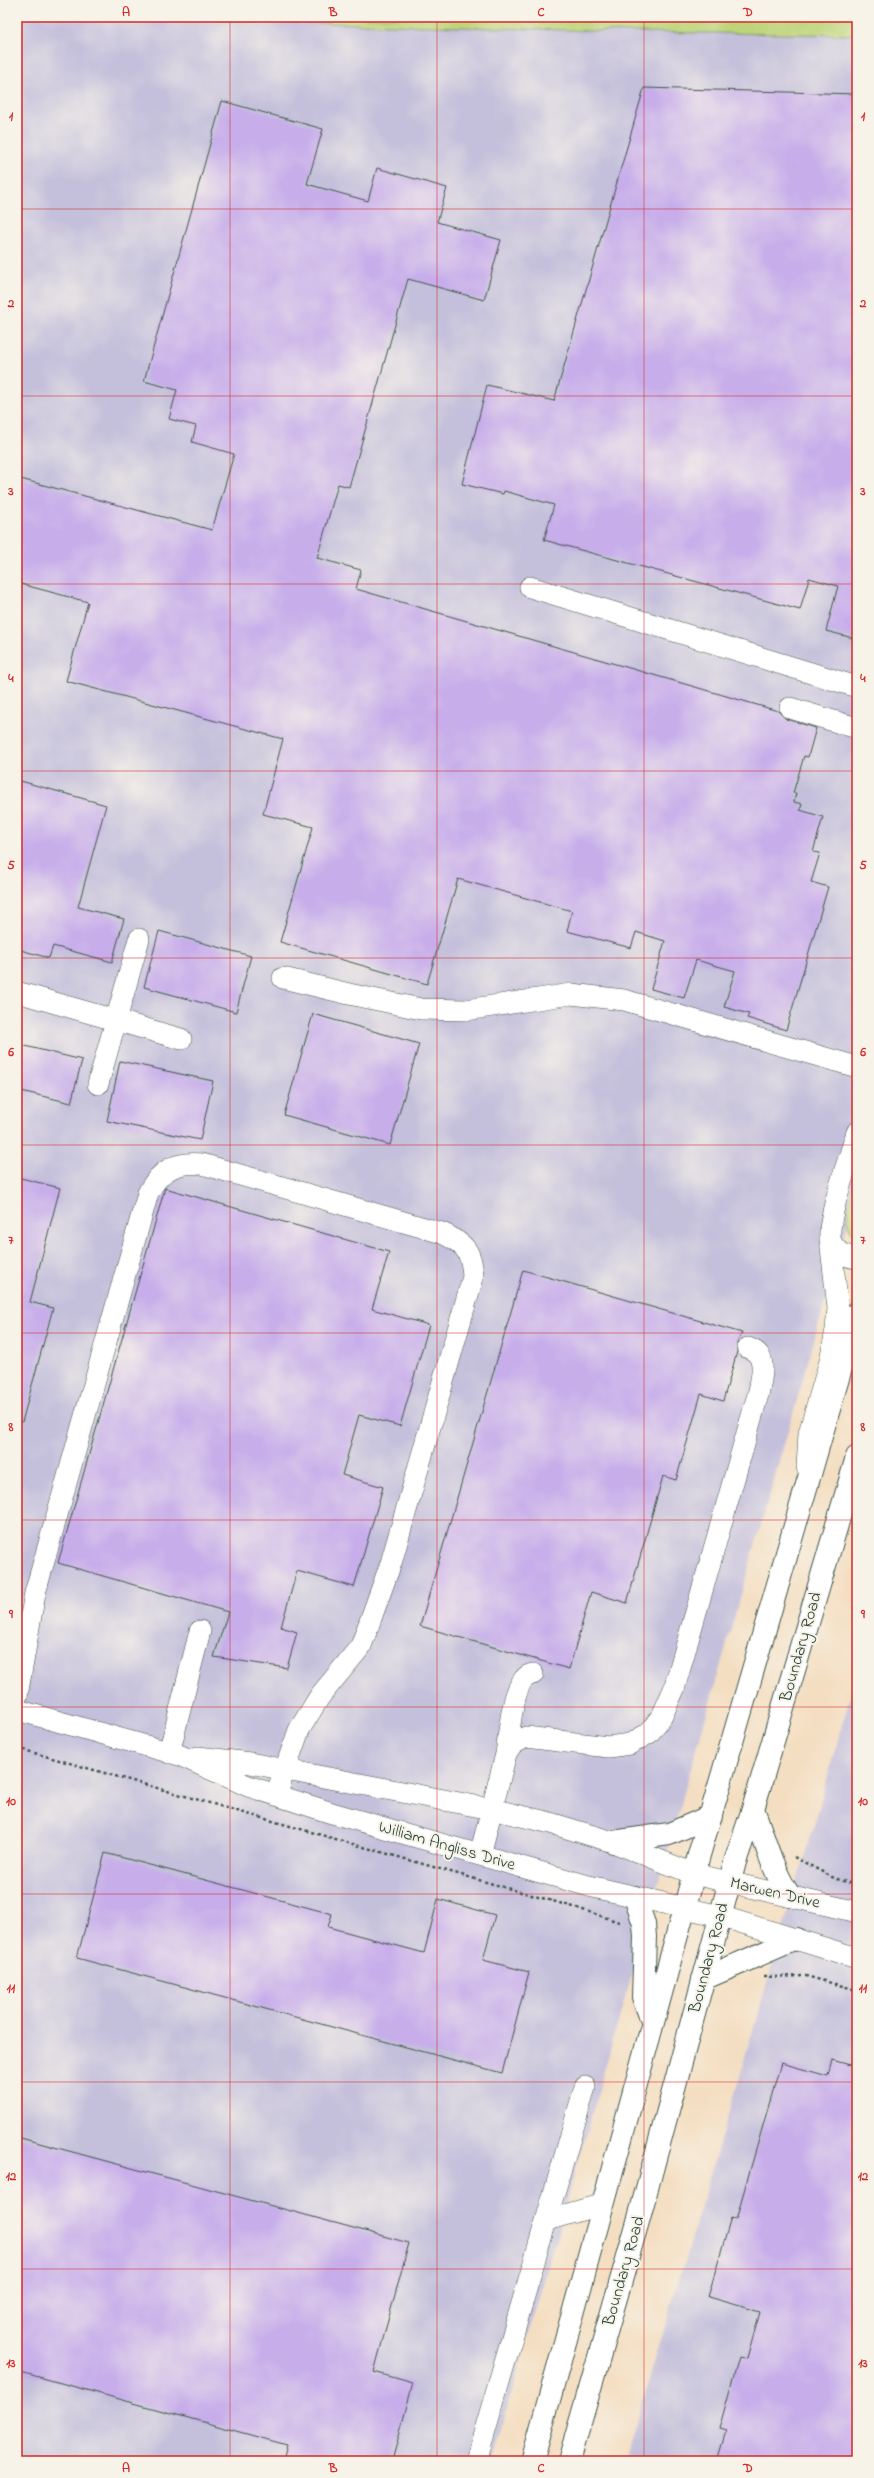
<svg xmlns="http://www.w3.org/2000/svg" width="874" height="2478" viewBox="0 0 874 2478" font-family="'Indie Flower',sans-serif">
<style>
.industrial{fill:#c4c0db}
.green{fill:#bdd479;stroke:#6e8856}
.building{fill:#c7aeea}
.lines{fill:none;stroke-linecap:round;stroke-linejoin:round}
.minor-casing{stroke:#3f5549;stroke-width:22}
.major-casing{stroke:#3f5549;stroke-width:24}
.path{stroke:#3f5549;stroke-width:2.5;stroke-dasharray:3 3;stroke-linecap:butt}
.minor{stroke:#fff;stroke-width:21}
.major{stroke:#fff;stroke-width:22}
.grid{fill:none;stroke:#d62828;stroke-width:1;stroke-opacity:0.55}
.labels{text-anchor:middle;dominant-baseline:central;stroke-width:4;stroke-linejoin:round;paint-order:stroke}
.street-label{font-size:17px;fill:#1f3d34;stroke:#f7f3e8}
.neatline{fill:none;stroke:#d62828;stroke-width:1.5}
.grid-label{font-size:13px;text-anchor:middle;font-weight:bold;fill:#d62828}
</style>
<rect width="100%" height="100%" fill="#f7f3e8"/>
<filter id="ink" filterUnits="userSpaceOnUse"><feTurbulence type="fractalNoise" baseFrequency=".025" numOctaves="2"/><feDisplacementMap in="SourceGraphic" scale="8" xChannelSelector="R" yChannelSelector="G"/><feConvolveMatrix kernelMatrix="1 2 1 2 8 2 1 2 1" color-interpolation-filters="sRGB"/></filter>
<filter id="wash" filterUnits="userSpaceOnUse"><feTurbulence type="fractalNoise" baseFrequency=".012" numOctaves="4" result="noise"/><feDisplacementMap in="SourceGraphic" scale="16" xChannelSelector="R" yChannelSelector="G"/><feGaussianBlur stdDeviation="0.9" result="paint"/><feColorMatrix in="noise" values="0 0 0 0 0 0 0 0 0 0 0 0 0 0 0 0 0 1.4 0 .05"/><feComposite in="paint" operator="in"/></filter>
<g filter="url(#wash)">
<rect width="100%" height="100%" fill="#f4dec1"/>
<!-- industrial -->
<path class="industrial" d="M17,17h840v1174l-365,1270h-475z
M857,1672v789h-232l191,-643z"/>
<!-- green -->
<path class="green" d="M111,17h746v18l-226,-3z
M857,1174v62c-19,-8 -4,-48 0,-62z"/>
<g id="blocks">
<!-- building -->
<path class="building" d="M644,88l213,6v545l-31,-8 12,-45 -29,-8 -9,32 -256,-70 10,-35 -50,-14 -1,3 -41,-10 25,-99 67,16z
M222,101l101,28 -16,55 61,17 9,-33 70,20 -10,34 64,18 -17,60 -76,-21 -59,208 -11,-3 -21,74 44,12 -5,19 422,122 8,8 30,9 -8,29 -4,-1 -11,37h3l-2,9 8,2 -2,6 23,7 -10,35 7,1 -9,29 17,5 -42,143 -39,-12 2,-4 -25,-7 11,-36 -39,-11 -12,38 -33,-9 14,-48 -29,-9 -5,16 -64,-17 5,-20 -114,-32 -31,105 -147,-42 33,-115 -50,-13 20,-75 -217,-58 22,-79 -71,-19v-105l195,52 22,-76 -42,-12 4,-16 -27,-7 8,-29 -33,-9z
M17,780l89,25 -28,102 46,12 -12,43 -59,-16 -4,12 -32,-9z
M159,931l92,25 -15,56 -92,-25z
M313,1014l106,30 -29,101 -106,-30z
M17,1044l65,16 -11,43 -54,-13z
M120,1061l93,20 -13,59 -93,-19z
M17,1177l43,11 -30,114 23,6 -31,114h-5z
M165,1188l224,64 -17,57 57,16 -29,101 -41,-11 -17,60 41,12 -29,100 -57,-16 -16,56 16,5 -10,36 -73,-11 14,-45 -170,-49z
M523,1270l219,63 -5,10v9l-14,49 -22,-7 -25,86 -13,-4 -36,127 -36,-11 -22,77 -149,-43z
M105,1853l227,61 -4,13 96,26 14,-54 57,16 -12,45 46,12 -27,101 -425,-115z
M832,2060l25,7v394h-140l9,-30 -7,-2 20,-72 8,2 13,-47 -52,-15 23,-79 5,1 45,-156 47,13z
M17,2137l392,106 -35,129 39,11 -21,78h-109l4,-16 -270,-74z"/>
</g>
</g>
<g filter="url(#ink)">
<use href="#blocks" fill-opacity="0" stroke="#3f5549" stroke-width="1"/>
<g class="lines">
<defs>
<path id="minor" d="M530,587l327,100
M790,708l67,20
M283,978l66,16 72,15 45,1 105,-16 53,6 233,67
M17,992l164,47
M98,1084l41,-145
M857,1132c-7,25 -29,82 -27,105 1,13 16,20 27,21
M807,1467l2,-34 21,-72 6,-31 2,-22 -8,-69
M17,1696l18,-103 113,-400c12,-23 28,-32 54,-29l240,69c23,11 30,18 31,44l-82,286 -30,83 -41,50 -21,34 -23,65
M17,1710l162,45 69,31 84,27 257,73 131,30 137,42
M169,1753l31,-122
M506,1754c3,-18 6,-78 27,-80
M198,1757l52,6 241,46 56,13 66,20 81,32 163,38
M480,1855l26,-101 7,-10 13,-7 82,10 22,-3 19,-11 13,-17 12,-27 85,-298c3,-17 9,-37 -11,-43
M547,2220l56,-16
M476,2461l109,-374"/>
<path id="major" d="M753,1809c11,28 19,62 37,87
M613,1842l56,-8 42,-18
M635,1897l9,27 1,13 -2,60 9,24
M703,1979l93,-40
M532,2461c56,-202 113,-404 167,-606l158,-542
M569,2461l70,-243 96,-356 18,-53 104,-352"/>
</defs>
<!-- minor casing -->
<use href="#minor" class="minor-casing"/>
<!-- major casing -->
<use href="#major" class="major-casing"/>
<!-- path -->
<path class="path" d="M17,1748l560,160 45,15
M794,1857l40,21 23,7
M763,1977l43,-1 51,14"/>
<!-- minor -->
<use href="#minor" class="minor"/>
<!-- major -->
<use href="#major" class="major"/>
</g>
</g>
<!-- grid -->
<path class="grid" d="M230,17v2444M437,17v2444M644,17v2444M17,209h840M17,396h840M17,584h840M17,771h840M17,958h840M17,1145h840M17,1333h840M17,1520h840M17,1707h840M17,1894h840M17,2082h840M17,2269h840"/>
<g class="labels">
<!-- street labels -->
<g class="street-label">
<text transform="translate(801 1647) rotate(-74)">Boundary Road</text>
<text transform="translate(447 1846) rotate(16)">William Angliss Drive</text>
<text transform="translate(775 1893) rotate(13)">Marwen Drive</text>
<text transform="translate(709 1958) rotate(-75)">Boundary Road</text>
<text transform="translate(624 2271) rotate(-74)">Boundary Road</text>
</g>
</g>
<!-- margin -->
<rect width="874" height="2478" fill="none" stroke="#f7f3e8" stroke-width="44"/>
<rect x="22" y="22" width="830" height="2434" class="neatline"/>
<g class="grid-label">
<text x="126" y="16">A</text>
<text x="333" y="16">B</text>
<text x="541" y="16">C</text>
<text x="748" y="16">D</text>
<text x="11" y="120">1</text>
<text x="863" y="120">1</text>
<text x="11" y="307">2</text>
<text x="863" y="307">2</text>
<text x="11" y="495">3</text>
<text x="863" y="495">3</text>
<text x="11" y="682">4</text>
<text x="863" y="682">4</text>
<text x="11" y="869">5</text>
<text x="863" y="869">5</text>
<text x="11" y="1056">6</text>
<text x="863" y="1056">6</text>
<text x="11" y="1244">7</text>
<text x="863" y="1244">7</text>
<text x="11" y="1431">8</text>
<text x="863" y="1431">8</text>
<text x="11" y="1618">9</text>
<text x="863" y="1618">9</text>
<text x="11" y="1805">10</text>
<text x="863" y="1805">10</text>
<text x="11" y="1992">11</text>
<text x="863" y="1992">11</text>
<text x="11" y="2180">12</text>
<text x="863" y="2180">12</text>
<text x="11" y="2367">13</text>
<text x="863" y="2367">13</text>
<text x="126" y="2472">A</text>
<text x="333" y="2472">B</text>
<text x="541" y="2472">C</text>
<text x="748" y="2472">D</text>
</g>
</svg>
